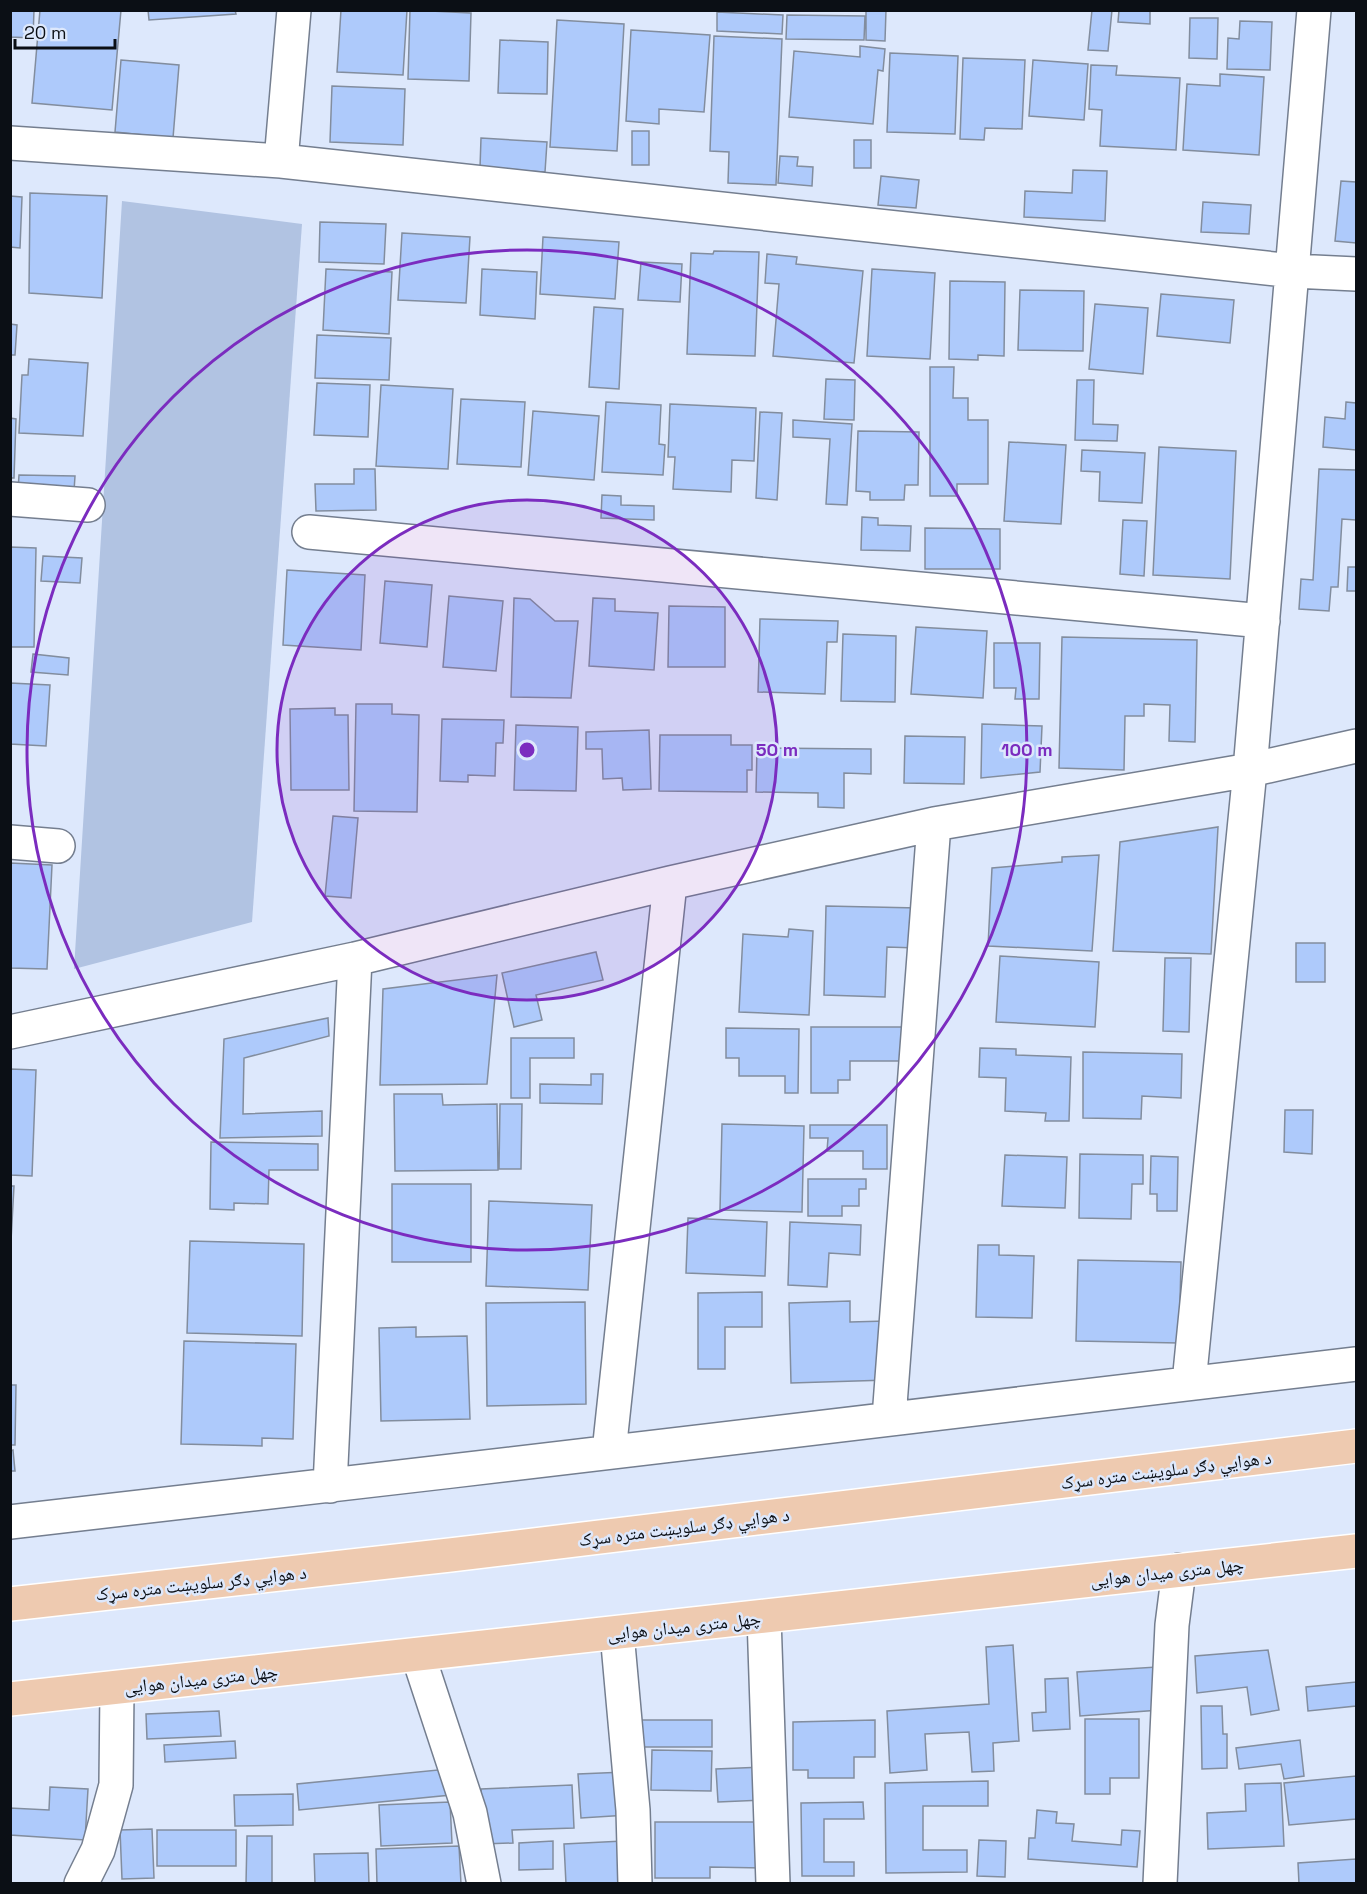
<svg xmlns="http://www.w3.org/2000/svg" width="1367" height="1894" viewBox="0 0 1367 1894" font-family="'Space Grotesk','Noto Naskh Arabic',sans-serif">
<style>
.green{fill:#b1c3e2}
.building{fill:#aecafb;stroke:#828d9e;stroke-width:1.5}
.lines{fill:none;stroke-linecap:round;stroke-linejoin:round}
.minor-casing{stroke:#747e8f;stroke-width:36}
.major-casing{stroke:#fff;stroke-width:36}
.minor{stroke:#fff;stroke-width:33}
.major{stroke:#eecab0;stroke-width:33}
.ring{fill:none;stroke:#7b2cbf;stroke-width:3}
.labels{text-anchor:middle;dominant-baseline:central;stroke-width:5;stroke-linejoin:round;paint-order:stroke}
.street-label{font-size:18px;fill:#0b0f15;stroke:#dde8fc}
.centre{fill:#7b2cbf;stroke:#dde8fc;stroke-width:3}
.ring-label{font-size:18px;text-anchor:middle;font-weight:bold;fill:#7b2cbf;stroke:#dde8fc;stroke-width:5;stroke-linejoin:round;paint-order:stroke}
</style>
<rect width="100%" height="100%" fill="#dde8fc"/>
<!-- green -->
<path class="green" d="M122,201l180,23 -50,698 -178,47z"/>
<!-- building -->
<path class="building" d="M10,10h24l-1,28 -23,-1z
M40,10h81l-9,100 -80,-7z
M148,10h87l1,4 -87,6z
M341,10h66l-4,65 -66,-3z
M410,10l61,3 -2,68 -61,-2z
M866,10h20l-1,31 -19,-1z
M1092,10h20l-4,41 -20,-1z
M1119,10h31v14l-32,-2z
M717,12l66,3 -1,19 -65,-3z
M787,15l78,1 -1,24 -78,-1z
M1190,18h28l-1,41 -28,-1z
M557,20l67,4 -7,127 -67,-4z
M1240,21l32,1 -2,48 -43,-1 1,-31 11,1z
M631,30l79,5 -6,77 -45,-3v15l-33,-3z
M714,36l68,3 -6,146 -48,-2 1,-31 -19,-1z
M500,40l48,2 -1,52 -49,-1z
M860,46l25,3 -2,22 -5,-1 -5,54 -84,-7 5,-66 66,6z
M890,53l68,3 -3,78 -68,-2z
M963,58l62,2 -3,69 -37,-1 -1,12 -24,-1z
M121,60l58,5 -6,73 -58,-6z
M1033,60l55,4 -4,56 -55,-4z
M1091,65l26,1 -1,9 64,3 -4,72 -76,-4 2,-36 -13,-1z
M1220,74l44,3 -5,78 -76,-5 4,-66 33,2z
M332,86l73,3 -2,56 -73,-3z
M632,131h17v34h-17z
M481,138l66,4 -2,30 -65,-4z
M854,140h17v28h-17z
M780,156l18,1 -1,9 16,1 -1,19 -34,-3z
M1073,170l34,1 -2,50 -81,-4 1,-26 47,2z
M881,176l38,4 -3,28 -38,-3z
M1341,181l15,1v61l-21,-2z
M30,193l77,3 -5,102 -73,-5z
M10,196l12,1 -2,51 -10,-1z
M1203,202l48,3 -2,29 -48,-2z
M320,222l66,2 -2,40 -65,-2z
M402,233l68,4 -4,66 -68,-3z
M543,237l76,5 -4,57 -75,-5z
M714,251l45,1 -4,104 -68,-2 4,-101 22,1z
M767,254l30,3 -1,7 67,7 -9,92 -81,-7 6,-72 -14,-1z
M641,262l41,2 -2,38 -42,-2z
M326,269l66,3 -3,62 -66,-4z
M482,269l55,3 -2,47 -55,-4z
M872,269l63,4 -5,86 -63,-3z
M950,281l55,1 -1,74 -26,-1v5l-29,-1z
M1020,290l64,1 -1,60 -65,-1z
M1161,294l73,6 -4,43 -73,-7z
M1095,304l53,4 -5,66 -54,-5z
M594,307l29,2 -4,80 -30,-2z
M10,324l7,1 -2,30h-5z
M317,335l74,3 -2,42 -74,-2z
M29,359l59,4 -5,73 -64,-3 3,-58h6z
M930,367h24l-1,31h15v22h20v64h-31v12h-27z
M826,379l29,1 -1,40 -30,-1z
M1077,380h17l-1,44 25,1 -1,16 -42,-1z
M317,383l53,2 -2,52 -54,-2z
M381,385l72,4 -5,80 -72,-3z
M461,399l64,3 -4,65 -64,-3z
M606,402l55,3 -2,39 6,1 -2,30 -61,-3z
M1346,402l10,1v47l-33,-3 2,-30 20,2z
M670,404l86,4 -2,53 -22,-1 -1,32 -58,-3 2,-32h-7z
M533,411l66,5 -5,64 -66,-5z
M760,412l22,1 -5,87 -21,-2z
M10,418l6,1 -2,59h-4z
M793,420l59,4 -5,81 -21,-1 4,-65 -37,-2z
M858,431l61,1 -1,53h-13l-1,15h-34v-8l-14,-1z
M1009,442l57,3 -5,79 -57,-3z
M1159,447l77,4 -6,128 -77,-4z
M1082,450l63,3 -3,50 -43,-2 1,-29 -19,-1z
M354,469h21l1,41 -60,1 -1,-27h39z
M1319,469l37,1v50l-14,-1 -4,68h-7l-2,24 -30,-2 2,-30 12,1z
M19,475l56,1 -1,15 -56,-1z
M602,495l19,1v9l33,1v14l-53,-2z
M862,517l16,1v7l33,1 -1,25 -49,-1z
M1123,520l24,1 -3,55 -24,-2z
M925,528l75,1v40h-75z
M10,547l26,1 -2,99h-24z
M43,556l39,2 -2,25 -39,-2z
M1348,567h8v24h-9z
M287,570l78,5 -4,75 -78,-5z
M385,581l47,4 -5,62 -47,-4z
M449,596l54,5 -7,70 -53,-4z
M514,598l16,1 25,22h23l-7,77 -60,-1z
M593,598l22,1v12l43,2 -4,57 -65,-4z
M669,606l56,1v60h-57z
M760,619l78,2 -1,21h-10l-2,52 -67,-2z
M916,627l71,4 -4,67 -72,-4z
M843,634l53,2 -1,66 -54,-1z
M1062,637l135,3 -2,102 -26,-1 1,-36 -26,-1v12h-19l-1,54 -65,-2z
M994,643h46l-1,56h-24l1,-11h-22z
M33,654l36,4 -1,17 -37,-3z
M10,683l40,2 -4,61 -36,-2z
M356,704h36v10l27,1 -2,97 -63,-1z
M335,708v7h13l1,75h-58l-1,-81z
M442,719l62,1 -1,23h-7l-1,33 -27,-1v7l-28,-1z
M982,724l60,2 -2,46 -59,6z
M516,725l62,2 -2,64 -62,-1z
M649,730l2,59 -28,1 -1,-12 -19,1 -1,-30h-16v-17z
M660,735h71v10h21v25h-5v22l-88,-1z
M905,736l60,1 -1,47 -60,-1z
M757,748l114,1v25l-27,-1v35l-26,-1v-14l-62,-1z
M333,816l25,2 -7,80 -26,-2z
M1218,827l-7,127 -98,-3 7,-109z
M1099,855l-7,96 -104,-5 4,-78 70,-6v-5z
M10,863l42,2 -5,104 -37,-1z
M826,906l92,2 -1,40 -30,-1 -2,50 -61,-2z
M789,929l24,2 -4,84 -70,-3 4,-78 45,3z
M1296,943h29v39h-29z
M596,952l7,28 -67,15 6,25 -28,7 -12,-54z
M1000,956l99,6 -4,65 -99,-5z
M1165,958h26l-2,74 -26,-1z
M497,975l-10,109 -107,1 3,-96z
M328,1018l1,18 -85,22 -1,56 79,-3v25l-102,2 4,-99z
M811,1027h99v34h-60v19h-12v13h-27z
M726,1028l73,1 -1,64h-13v-17h-46v-18h-13z
M511,1038h63v20h-44v40h-19z
M980,1048l36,1v6l55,2 -2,64h-24l1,-8 -41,-2 1,-33 -27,-1z
M1083,1052l99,2 -1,44 -39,-2 -1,23 -58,-1z
M10,1069l26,1 -4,106 -22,-1z
M591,1074h12l-1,30 -62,-1v-19l51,1z
M394,1094h48l1,11 54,-1 1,66 -103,1z
M500,1104h22l-1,65h-22z
M1285,1110h28l-1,44 -28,-2z
M722,1124l82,2 -2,86 -82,-2z
M810,1125h77v44h-24v-18h-36l1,-13h-18z
M211,1142l107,2v26h-49l-1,34 -34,-1v7l-24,-1z
M1080,1154l63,1v29h-11l-1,35 -52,-1z
M1005,1155l62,2 -2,51 -63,-2z
M1151,1156l27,1 -1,54h-20v-17h-7z
M808,1179h58v10h-7v17h-17v10h-34z
M392,1184h79v78h-79z
M10,1186h4l-4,73z
M489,1201l103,4 -4,85 -102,-4z
M688,1218l79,4 -2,54 -79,-3z
M790,1222l71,3 -1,30 -31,-2 -2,34 -39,-2z
M190,1241l114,3 -2,92 -115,-3z
M978,1245h21v10l35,1 -2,62 -56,-1z
M1078,1260l103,2 -2,81 -103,-2z
M762,1292v35h-37v42h-27v-76z
M850,1301v21l36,-1 2,59 -97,3 -2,-80z
M585,1302l1,102 -99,2 -1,-103z
M416,1327v10l51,-1 3,83 -89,2 -2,-93z
M184,1341l112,3 -3,95 -31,-1v8l-81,-2z
M10,1385h6l-1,60h-5z
M13,1450l2,21h-5v-20z
M1013,1645l6,96 -26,2 1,28 -22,1 -3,-40 -44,2 2,36 -37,3 -3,-62 102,-7 -3,-57z
M1268,1650l11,60 -28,5 -4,-28 -50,6 -2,-37z
M1157,1667l3,43 -80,6 -3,-44z
M1068,1678l2,51 -37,2 -1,-18 14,-1 -1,-33z
M1356,1682v24l-48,5 -2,-24z
M1201,1706h21l1,28h4v34l-25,1z
M219,1711l2,25 -74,3 -1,-25z
M1085,1719h54v59h-29v16h-25z
M642,1720h70v27h-70z
M875,1720v37h-21v21h-46v-8h-15v-48z
M1300,1740l4,36 -20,3 -3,-15 -42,5 -3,-21z
M235,1741l1,17 -71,4 -1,-17z
M652,1750l60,1 -1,40 -60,-1z
M764,1767l1,33 -47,2 -2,-33z
M448,1769l3,26 -152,15 -2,-26z
M625,1772l3,43 -47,3 -3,-44z
M1356,1776v43l-67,6 -5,-42z
M988,1781v25h-65v44h44v22l-81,1 -1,-90z
M1281,1783l3,63 -76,3 -1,-36 39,-2 -1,-27z
M572,1785l2,43 -62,2 1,13 -31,1 -1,-55z
M50,1787l38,2 -3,51 -75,-5v-27l39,2z
M293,1794v31l-58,1 -1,-31z
M450,1802l2,41 -71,3 -2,-41z
M863,1802l1,17h-40v43h30v14h-52l-1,-73z
M1037,1810l20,2 -1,11 18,1 -2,17 49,4 1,-15 18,1 -3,36 -109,-8 1,-21h6z
M655,1822h108v46l-53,-1v11h-55z
M152,1829l2,49 -32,1 -2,-49z
M157,1830h79v36h-79z
M247,1836h25v48h-26z
M979,1840l27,1 -1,36 -28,-1z
M553,1841v28l-34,1v-27z
M623,1841l2,43h-59l-2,-40z
M459,1846l2,38h-84l-1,-35z
M368,1853l1,31h-54l-1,-30z
M1356,1859v25h-57l-1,-21z"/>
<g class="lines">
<defs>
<path id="minor" d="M10,143l271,18 1012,110 63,3
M281,161l13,-151
M10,499l78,6
M309,532l954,89
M10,842l48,4
M10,1032l345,-73 315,-76 264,-59 316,-54 106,-24
M1189,1383l61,-613 64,-760
M889,1418l45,-594
M609,1452l61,-569
M330,1486l25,-527
M10,1522c449,-50 898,-107 1346,-158
M764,1617l9,267
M617,1633l16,177 2,74
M418,1655l52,158 14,71
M81,1884l17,-34 18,-65 1,-96
M1160,1884l12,-259 7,-55"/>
<path id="major" d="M10,1604l440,-49 906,-109
M10,1699l1346,-148"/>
</defs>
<!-- minor casing -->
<use href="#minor" class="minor-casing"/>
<!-- major casing -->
<use href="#major" class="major-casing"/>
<!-- minor -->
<use href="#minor" class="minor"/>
<!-- major -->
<use href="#major" class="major"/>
</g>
<!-- distance rings -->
<circle cx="527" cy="750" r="250" fill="#7b2cbf" fill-opacity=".12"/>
<g class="ring">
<circle cx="527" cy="750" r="250"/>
<circle cx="527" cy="750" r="500"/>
</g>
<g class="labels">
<!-- street labels -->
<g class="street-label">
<text transform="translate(1166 1470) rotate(-7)">د هوايي ډګر سلویښت متره سړک</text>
<text transform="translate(684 1527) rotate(-7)">د هوايي ډګر سلویښت متره سړک</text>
<text transform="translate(1167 1572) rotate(-6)">چهل متری میدان هوایی</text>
<text transform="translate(201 1583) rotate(-6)">د هوايي ډګر سلویښت متره سړک</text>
<text transform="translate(684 1626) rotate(-6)">چهل متری میدان هوایی</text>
<text transform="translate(201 1679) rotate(-6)">چهل متری میدان هوایی</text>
</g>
</g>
<circle cx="527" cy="750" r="9" class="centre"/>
<g class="ring-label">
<text x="777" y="756">50 m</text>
<text x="1027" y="756">100 m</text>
</g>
<!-- border -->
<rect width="1367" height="1894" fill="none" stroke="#0b0f15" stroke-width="24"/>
<!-- scale -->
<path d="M15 39v9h100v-9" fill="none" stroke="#0b0f15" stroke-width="3"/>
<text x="24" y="39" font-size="18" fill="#0b0f15" stroke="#dde8fc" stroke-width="4.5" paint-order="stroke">20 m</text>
</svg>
